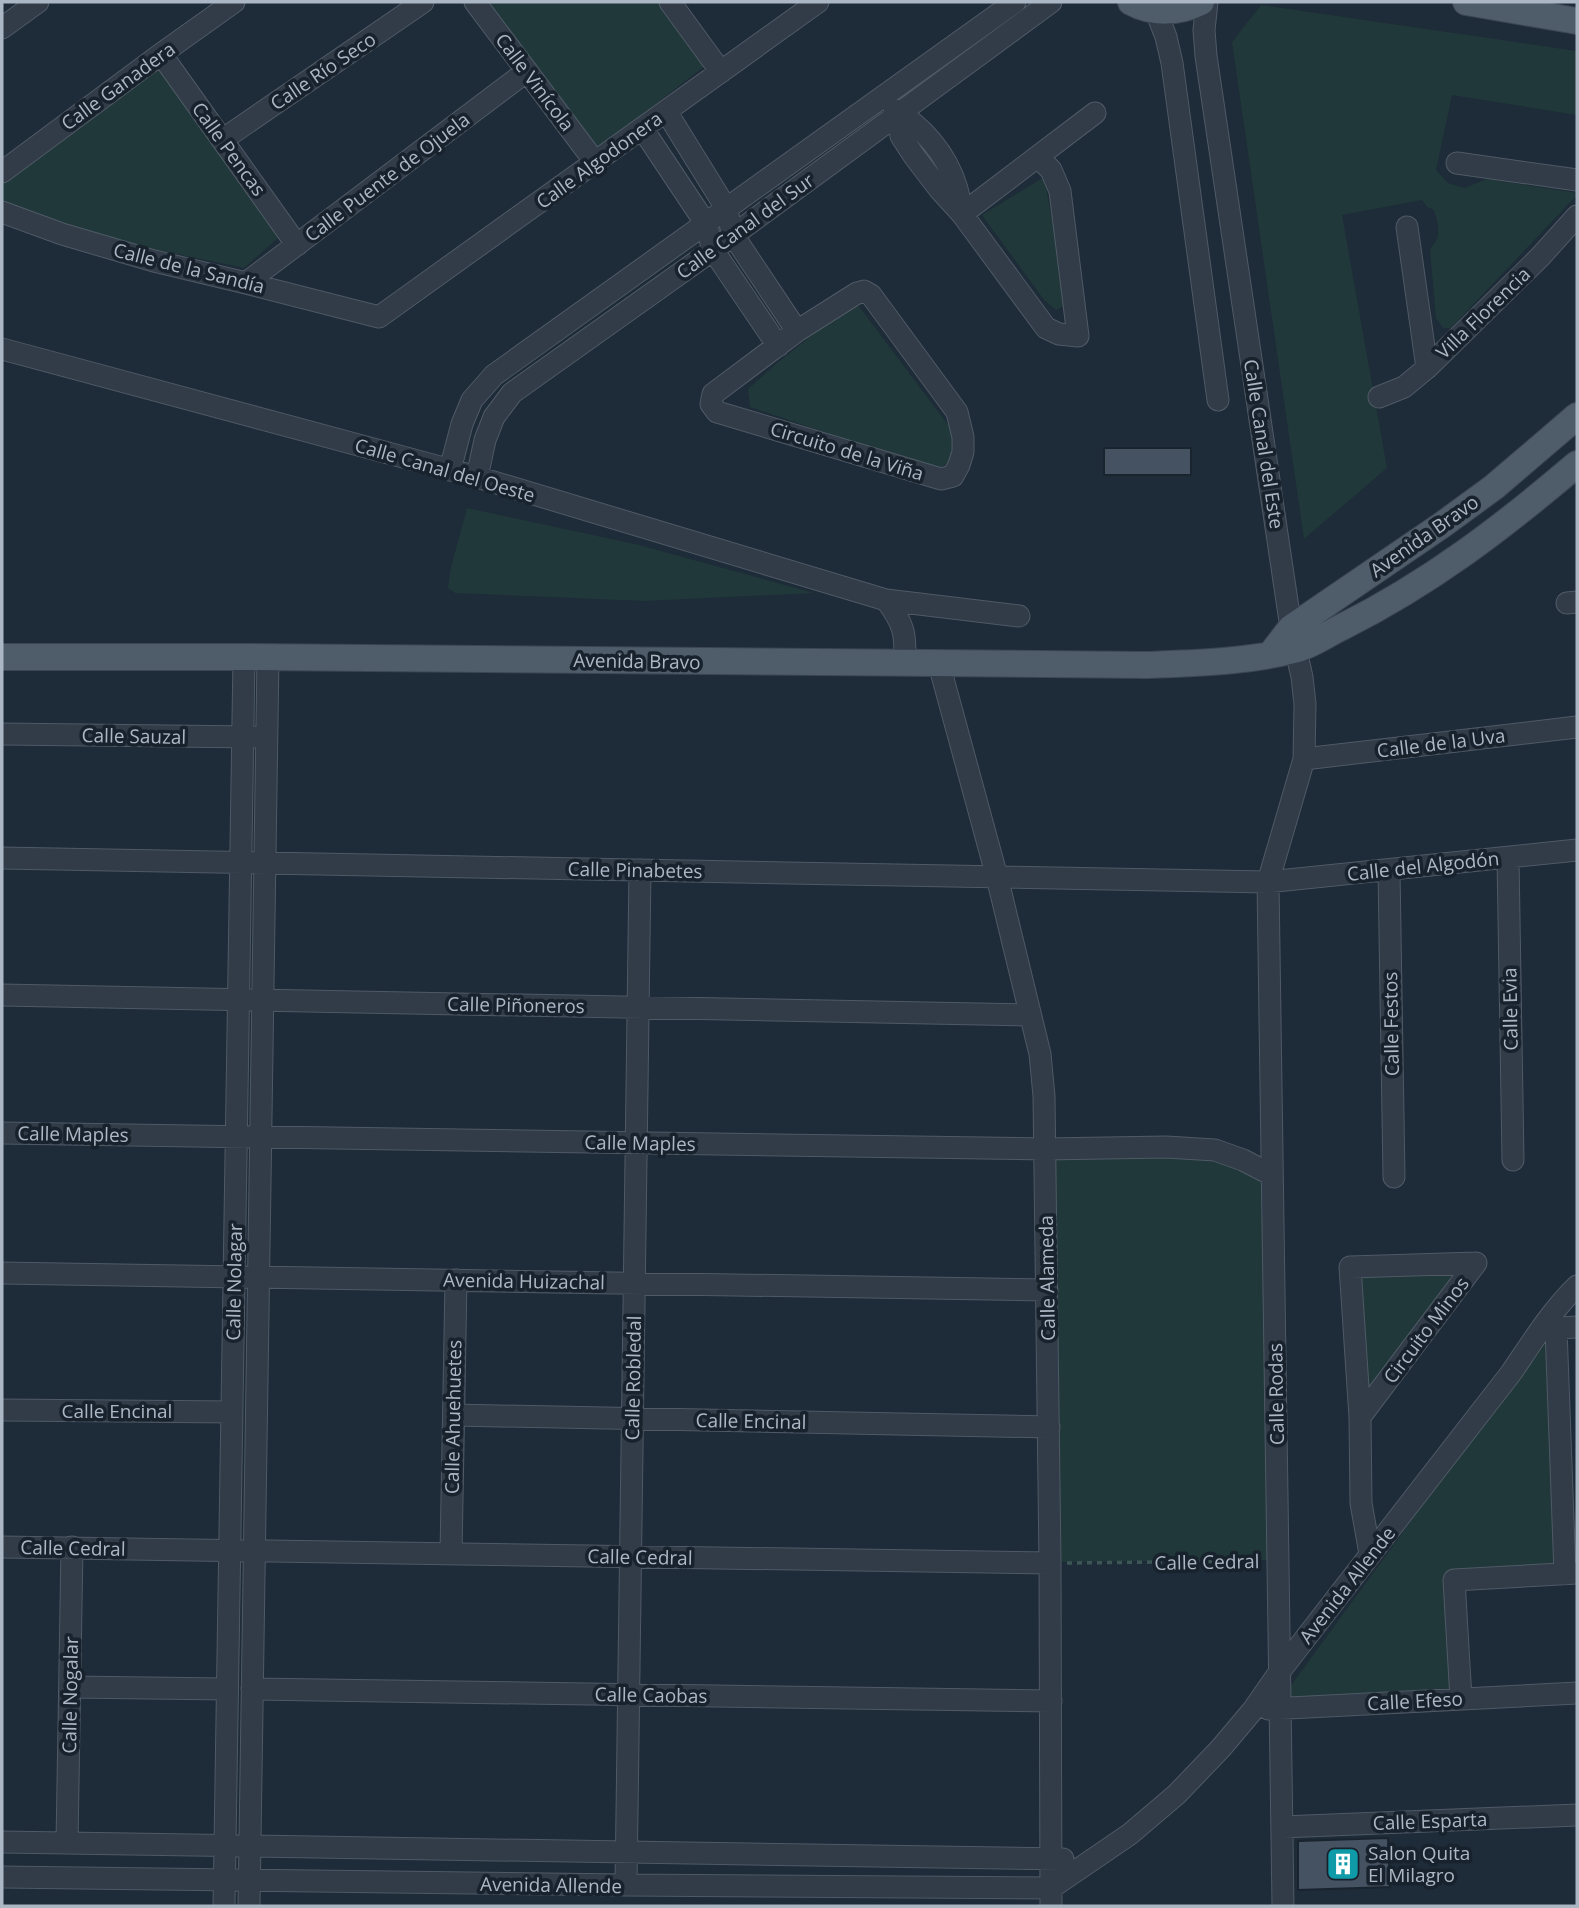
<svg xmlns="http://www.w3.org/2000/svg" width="1579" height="1908" viewBox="0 0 1579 1908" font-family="'Open Sans',sans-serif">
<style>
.green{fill:#203839}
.building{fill:#445262;stroke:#19242f;stroke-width:2}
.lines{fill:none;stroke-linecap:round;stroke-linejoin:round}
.minor-casing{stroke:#4f5a66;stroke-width:23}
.major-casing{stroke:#3b4652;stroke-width:28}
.path{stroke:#3e5556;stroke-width:3.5;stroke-dasharray:5 5;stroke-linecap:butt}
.minor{stroke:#323c48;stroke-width:21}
.major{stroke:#4f5c69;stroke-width:26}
.labels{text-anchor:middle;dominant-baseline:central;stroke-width:7;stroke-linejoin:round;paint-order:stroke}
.street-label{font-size:19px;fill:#acb7c5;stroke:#18222d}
.poi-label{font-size:19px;fill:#acb7c5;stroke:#18222d;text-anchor:start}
</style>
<rect width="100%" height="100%" fill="#1e2b38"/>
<!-- green -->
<path class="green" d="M486,2h173l47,63 -111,86z
M1261,5l316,46v64l-125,-20 -16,75 12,13 16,5 23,-9 90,14v2l-126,133h-8l-7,-10 -6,-69c12,-13 9,-22 4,-39l-7,-3 -5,-7 -80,15 45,253 -83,71 -72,-497z
M158,59l121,178 -35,31 -130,-27 -112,-37v-27z
M1044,177l24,127 -12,6 -12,-10 -62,-85z
M855,301l100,133 -3,27 -11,6 -38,-8 -153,-52 -2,-18 29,-26z
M467,508l172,37 175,48 -169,8 -190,-8 -7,-5 3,-21z
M1047,1152h167l56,25 6,383 -225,2z
M1472,1265l-111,148 -9,-144z
M1545,1338l23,239 -119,10 4,109 -168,7 4,-15z"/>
<!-- building -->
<path class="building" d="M1104,448h87v27h-87z
M1388,1838l2,49 -92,3v-49z"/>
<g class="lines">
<defs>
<path id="minor" d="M475,2l120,160
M670,2l51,70
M1207,2l-3,28 2,26 85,572 11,49 3,27 -1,55 -36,123 15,1024
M1156,11l10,26 6,26 46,337
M2,28l36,-26
M161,54l136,191
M894,109c5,7 12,8 18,13 30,25 46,54 50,92
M666,111l60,97 7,27 64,96
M898,114l3,22 13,20 26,34 22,24 84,114 13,6 19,2 -18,-145 -9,-21 -13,-13
M642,128l64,96 7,26 65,96
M222,140l201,-138
M1457,163l120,17
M2,172l159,-118 73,-52
M2,212l60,22 92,27 92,22 133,34 439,-315
M962,214l133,-101
M1407,227l20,141
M246,283l281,-212
M864,291l7,4 86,117 6,25v15l-4,13 -6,11 -12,3 -224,-67 -6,-8 2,-10 84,-63 60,-38z
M2,349l475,128 409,123c17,22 21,35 18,63
M1379,397l25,-10 23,-19 113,-111 37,-41
M450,470l12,-46 10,-24 22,-25 521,-373
M477,477l8,-37 9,-23 18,-24 201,-143 338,-248
M886,600l133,16
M1567,603l10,-1
M939,664l58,213 43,177 4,42 6,467 1,343
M2,734l252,3
M1304,759l273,-32
M2,858l1266,24 309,-32
M1508,858l5,302
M1389,871l5,306
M2,995l1028,20
M2,1133l1043,16 121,-2 49,3 28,10 29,15
M2,1273l1045,17
M1556,1328l9,246
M1543,1329l34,-2
M2,1410l230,2
M454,1415l595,12
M1360,1417l116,-154
M2,1547l1048,16
M451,1554l5,-274
M1370,1554l-9,-51 -1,-86 -10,-150 126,-4
M70,1687l157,2
M252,1689l799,12
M1461,1699l-7,-119 123,-7
M1268,1709l309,-16
M1282,1827l295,-12
M2,1842l1061,17
M67,1843l5,-296
M2,1877l624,8 425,3 79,-54 47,-40 44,-46 32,-38 27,-39 231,-298c20,-29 40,-62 66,-87
M626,1885l14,-1015
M224,1906l20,-1249
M249,1906l19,-1249"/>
<path id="major" d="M1131,2c22,12 47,11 70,0
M1466,2l111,19
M1271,654l20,-26 151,-103 52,-38 83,-71
M2,657h242l902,8c50,-2 100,-3 148,-15 17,-4 33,-16 48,-23 88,-44 161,-100 235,-163"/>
</defs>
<!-- minor casing -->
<use href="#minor" class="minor-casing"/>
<!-- major casing -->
<use href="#major" class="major-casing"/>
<!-- path -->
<path class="path" d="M1067,1563l192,-2"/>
<!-- minor -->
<use href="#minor" class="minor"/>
<!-- major -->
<use href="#major" class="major"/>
</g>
<!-- icons -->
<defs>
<symbol id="building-square" viewBox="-11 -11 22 22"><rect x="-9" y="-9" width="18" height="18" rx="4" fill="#0f9aa8" stroke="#18222d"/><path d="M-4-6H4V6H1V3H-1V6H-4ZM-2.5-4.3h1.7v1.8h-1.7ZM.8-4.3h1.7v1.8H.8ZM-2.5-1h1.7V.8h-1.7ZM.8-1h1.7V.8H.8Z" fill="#fff"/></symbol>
</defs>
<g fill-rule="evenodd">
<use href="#building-square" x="1324" y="1845" width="38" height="38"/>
</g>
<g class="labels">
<!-- street labels -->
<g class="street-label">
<text transform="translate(323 71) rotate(-34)">Calle Río Seco</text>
<text transform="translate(535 82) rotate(53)">Calle Vinícola</text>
<text transform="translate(118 86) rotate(-36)">Calle Ganadera</text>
<text transform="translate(229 149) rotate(54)">Calle Pencas</text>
<text transform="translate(599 160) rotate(-36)">Calle Algodonera</text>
<text transform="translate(387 177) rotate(-37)">Calle Puente de Ojuela</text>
<text transform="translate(745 226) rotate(-36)">Calle Canal del Sur</text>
<text transform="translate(189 268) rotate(14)">Calle de la Sandía</text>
<text transform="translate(1483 313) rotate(-44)">Villa Florencia</text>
<text transform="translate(1264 444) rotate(81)">Calle Canal del Este</text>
<text transform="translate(847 451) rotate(17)">Circuito de la Viña</text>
<text transform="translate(445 470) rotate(16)">Calle Canal del Oeste</text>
<text transform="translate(1424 536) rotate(-35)">Avenida Bravo</text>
<text transform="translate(637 661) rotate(1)">Avenida Bravo</text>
<text transform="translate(134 736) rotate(1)">Calle Sauzal</text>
<text transform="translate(1441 743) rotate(-7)">Calle de la Uva</text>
<text transform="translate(1423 866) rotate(-6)">Calle del Algodón</text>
<text transform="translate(635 870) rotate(1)">Calle Pinabetes</text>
<text transform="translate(516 1005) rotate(1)">Calle Piñoneros</text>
<text transform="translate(1510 1009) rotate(-91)">Calle Evia</text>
<text transform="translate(1391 1024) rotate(-91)">Calle Festos</text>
<text transform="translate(73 1134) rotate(1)">Calle Maples</text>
<text transform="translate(640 1143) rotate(1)">Calle Maples</text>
<text transform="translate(1047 1278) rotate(-91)">Calle Alameda</text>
<text transform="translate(524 1281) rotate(1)">Avenida Huizachal</text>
<text transform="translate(234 1282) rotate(-89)">Calle Nolagar</text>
<text transform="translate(1426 1330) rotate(-53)">Circuito Minos</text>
<text transform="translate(633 1378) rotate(-89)">Calle Robledal</text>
<text transform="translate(1276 1394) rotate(-91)">Calle Rodas</text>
<text x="117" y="1411">Calle Encinal</text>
<text transform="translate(453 1417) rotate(-89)">Calle Ahuehuetes</text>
<text transform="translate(751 1421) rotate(1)">Calle Encinal</text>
<text transform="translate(73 1548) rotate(1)">Calle Cedral</text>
<text transform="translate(640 1557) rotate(1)">Calle Cedral</text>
<text transform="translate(1207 1562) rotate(-1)">Calle Cedral</text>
<text transform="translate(1347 1585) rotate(-52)">Avenida Allende</text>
<text transform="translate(70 1695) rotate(-89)">Calle Nogalar</text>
<text transform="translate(651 1695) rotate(1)">Calle Caobas</text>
<text transform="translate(1415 1701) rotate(-3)">Calle Efeso</text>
<text transform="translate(1430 1821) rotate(-2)">Calle Esparta</text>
<text transform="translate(551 1885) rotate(1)">Avenida Allende</text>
</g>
<!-- poi labels -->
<g class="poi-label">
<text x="1368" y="1853">Salon Quita<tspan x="1368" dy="22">El Milagro</tspan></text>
</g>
</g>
<!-- border -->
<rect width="1579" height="1908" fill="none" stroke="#acb7c5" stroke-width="7"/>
</svg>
